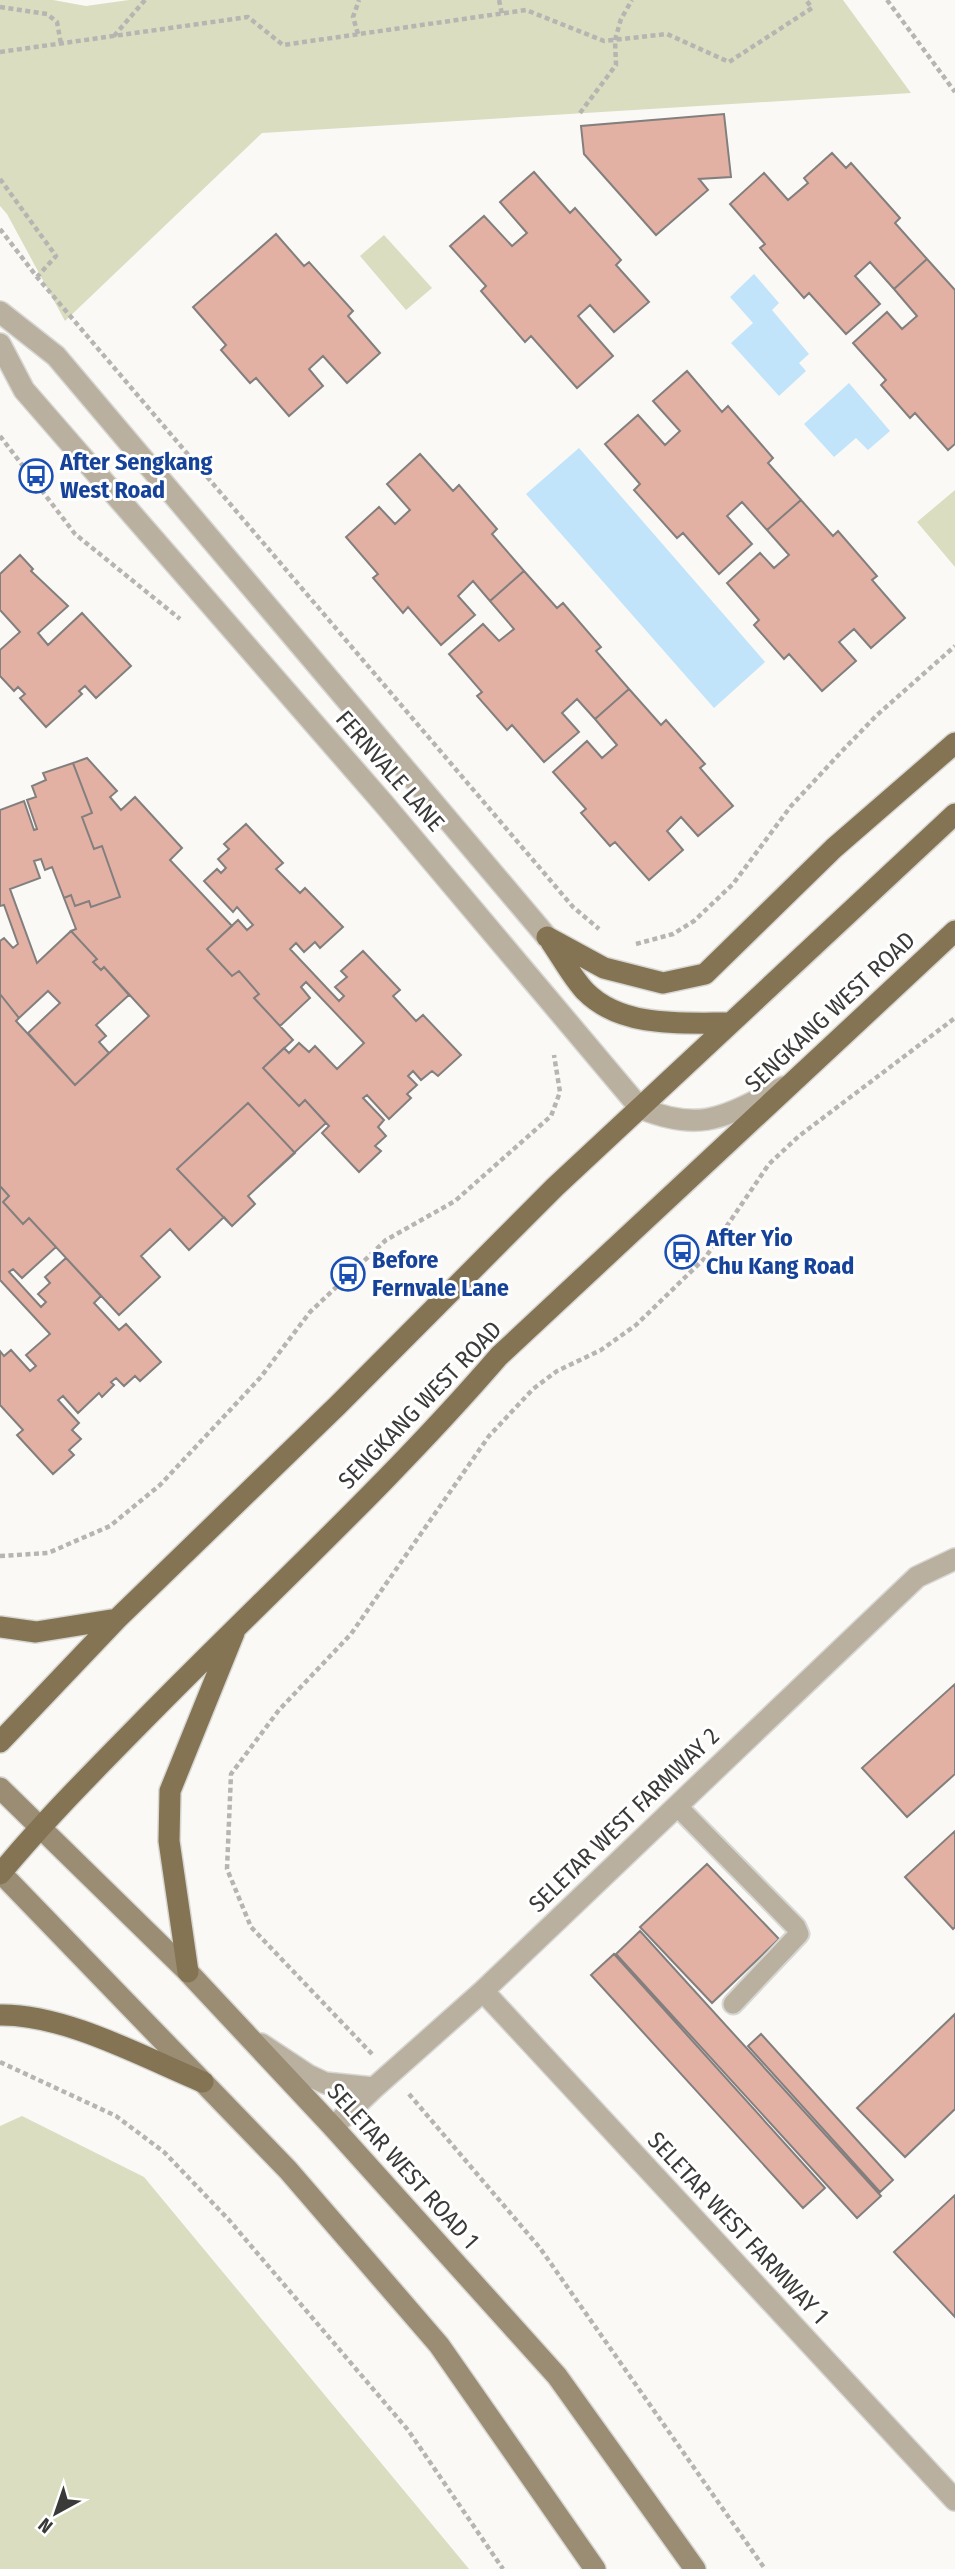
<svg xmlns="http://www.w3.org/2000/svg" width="955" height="2569" viewBox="0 0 955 2569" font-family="'Fira Sans Condensed',sans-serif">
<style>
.green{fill:#daddbf}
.water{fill:#c1e4fa}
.building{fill:#e2b1a4;stroke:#827f7e;stroke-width:2}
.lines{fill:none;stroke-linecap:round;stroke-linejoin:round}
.lane-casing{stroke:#d7d7d3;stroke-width:23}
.street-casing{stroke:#d7d7d3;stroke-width:24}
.secondary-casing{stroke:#d7d7d3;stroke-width:24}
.primary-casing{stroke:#d7d7d3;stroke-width:24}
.path{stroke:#b6b5b2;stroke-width:4.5;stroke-dasharray:5 3.5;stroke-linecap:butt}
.lane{stroke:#bab09f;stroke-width:19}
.street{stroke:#bab09f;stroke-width:21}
.secondary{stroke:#9b8d73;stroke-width:21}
.primary{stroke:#857453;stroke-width:21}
.labels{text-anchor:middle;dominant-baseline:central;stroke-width:6;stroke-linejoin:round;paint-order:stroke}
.transit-label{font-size:24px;font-weight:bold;fill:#164399;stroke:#fff;text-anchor:start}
.street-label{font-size:24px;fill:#3a3a38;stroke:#fff}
</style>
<rect width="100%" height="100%" fill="#faf9f5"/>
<!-- green -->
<path class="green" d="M0,0h53l33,6 43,-6h714l68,93 -649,40 -197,188 -58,-107 -7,-8z
M384,235l48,53 -26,22 -46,-54z
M955,490v77l-38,-45z
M22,2116l122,61 325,392h-469v-443z"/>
<!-- water -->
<path class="water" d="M754,274l25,29 -7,7 37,44 -10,9 7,8 -27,25 -48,-53 22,-20 -23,-26z
M849,383l41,48 -22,19 -12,-12 -22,19 -30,-33z
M579,448l186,214 -51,46 -188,-214z"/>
<!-- building -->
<path class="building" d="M724,114l7,63 -32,2 9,11 -52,45 -72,-81 -3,-28z
M832,153l14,15 5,-5 49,55 -5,5 32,36 -33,30 -24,-27 -15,14 25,28 -34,30 -37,-41 -5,5 -44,-50 5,-4 -35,-40 34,-31 24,27 20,-17 -4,-5z
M534,172l36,41 5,-5 46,52 -5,5 33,37 -35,30 -24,-27 -12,11 35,40 -36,32 -46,-52 -6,6 -44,-51 5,-5 -36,-40 34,-30 28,30 15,-13 -27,-31z
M276,234l28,32 5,-4 44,49 -5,5 32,37 -33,30 -24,-27 -14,13 14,17 -34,30 -33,-38 -6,5 -29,-33 5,-5 -33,-38z
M927,259l28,31v154l-7,6 -33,-37 -5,5 -29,-33 5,-5 -33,-37 34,-31 15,17 15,-13 -23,-27z
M687,371l35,41 6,-6 45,52 -5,5 33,37 -34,30 -25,-28 -15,14 25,28 -33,30 -36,-41 -6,5 -43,-48 6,-6 -35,-40 33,-29 27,30 15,-14 -27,-30z
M420,454l33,37 6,-6 38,44 -5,5 32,37 -34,30 -17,-20 -15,15 17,19 -34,30 -33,-38 -5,6 -30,-35 5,-4 -32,-37 33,-30 16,17 15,-14 -23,-26z
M801,500l32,36 5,-5 39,45 -5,4 33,38 -34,30 -17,-19 -15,13 17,19 -34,30 -33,-37 -5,5 -30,-34 5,-5 -32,-37 33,-30 14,15 15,-13 -22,-25z
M20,555l13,14 -2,2 37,35 -30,27 10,12 34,-32 49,53 -35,32 -11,-12 -6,5 3,3 -36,33 -26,-29 5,-4 -7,-7 -4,4 -14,-15v-26l20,-18 -20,-22v-36z
M524,571l33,37 6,-5 38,44 -5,4 33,38 -34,30 -18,-20 -15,14 17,19 -35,30 -32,-37 -5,5 -30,-34 5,-4 -33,-38 34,-30 16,17 15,-12 -24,-28z
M629,689l32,36 5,-5 39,44 -5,4 33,38 -35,30 -17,-19 -14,14 16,19 -34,30 -34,-38 -5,4 -29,-33 5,-4 -33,-37 34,-31 15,17 15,-13 -22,-26z
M87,758l30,33 -7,6 11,13 14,-13 47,51 -12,12 62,66 -25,23 25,27 7,-5 20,23 -5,4 39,42 -30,28 36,38 6,-6 21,23 -78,73 7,8 -23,22 -8,-9 -35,33 -19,-21 -29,27 19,21 -41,38 -90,-97 -6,6 -20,-22 6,-6 -9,-10v-192l19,24 -3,3 59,64 74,-69 -45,-49 -3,3 -8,-8 4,-3 -26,-28 5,-2 -12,-31 7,-3 4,11 14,-5 2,6 29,-10 -18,-51 -8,3 -12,-32 10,-4 -19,-50z
M73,763l19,50 -10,4 12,32 8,-3 18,51 -29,10 -2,-6 -14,5 -4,-11 -7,3 -12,-31 -7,3 -4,-11 -7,2 6,17 -30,11 27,74 34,-32 26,28 -4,3 8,8 3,-3 25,28 -33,30 10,11 -7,6 10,11 -34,32 -47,-52 32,-30 -12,-12 -29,27 -19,-24v-53l4,-3 9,10 5,-4 -14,-39 -4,1v-96l24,-9 10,29 3,-1 -10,-29 9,-3 -4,-11 14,-6 -3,-7z
M246,824l37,39 -7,6 24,24 5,-5 38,39 -23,21 -5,-6 -11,10 -8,-9 -6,6 49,52 5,-5 -9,-9 12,-10 -6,-6 22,-20 37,39 -7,6 23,25 7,-6 38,40 -23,21 -6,-5 -11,9 -8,-9 -5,5 9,9 -10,9 4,4 -22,21 -22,-24 -4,3 21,22 -6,7 8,9 -11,10 6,5 -22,21 -37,-39 7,-7 -24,-26 -6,6 -36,-38 21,-20 5,5 10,-10 10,9 6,-6 22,23 27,-26 -58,-61 -5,5 9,11 -30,28 -26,-28 5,-4 -20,-23 -7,5 -25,-27 31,-29 9,10 6,-5 -16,-18 -4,5 -29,-31 13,-12 4,4 5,-5 -8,-9 11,-10 -5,-5z
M248,1103l47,50 -47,43 7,8 -23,22 -55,-57z
M0,1186l9,10 -6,6 20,22 6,-6 27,29 -34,31 -9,-9 -4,3 32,35 5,-5 -8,-8 12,-11 -5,-6 21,-19 35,38 -7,7 25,27 7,-6 35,38 -21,19 -5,-5 -11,10 -8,-8 -5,4 3,3 -12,12 -3,-4 -21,20 -15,-17 -5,4 21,23 -7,7 9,9 -12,11 5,5 -21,19 -36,-39 6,-5 -23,-25v-54l4,5 7,-6 19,21 6,-5 -10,-11 24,-21 -50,-54z
M955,1684v90l-48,43 -45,-49z
M955,1831v96l-2,2 -48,-52z
M707,1864l72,75 -67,64 -72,-76z
M640,1931l241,265 -24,22 -241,-264z
M614,1954l211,234 -22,20 -212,-233z
M955,2014v95l-50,48 -48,-49z
M761,2034l132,146 -13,12 -132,-146z
M955,2195v122l-61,-65z"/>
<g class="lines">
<defs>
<path id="lane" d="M677,1806l119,121 3,7 -66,70"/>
<path id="street" d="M0,312l56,44 491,581
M0,344l24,46 360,414 256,304c64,26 86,7 144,-21
M483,1991l472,509
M261,2044l47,31 17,8 49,5
M333,2127l41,-39 109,-97 434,-414 38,-18"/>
<path id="secondary" d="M0,1788l188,184 145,155 224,249 138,193
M0,1872l288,298 151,175 156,224"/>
<path id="primary" d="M547,937l57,31 59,15 42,-9 129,-126 121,-105
M551,942c11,16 21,35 34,49 36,37 97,32 144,32
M0,1627l36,5 81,-13
M0,1742l117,-123 221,-214 217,-218 400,-373
M0,1874c43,-52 90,-99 137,-147 121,-124 249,-240 362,-371l456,-425
M188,1972l-19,-131 1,-50 64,-158
M0,2015c65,-1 143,42 203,67"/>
</defs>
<!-- lane casing -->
<use href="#lane" class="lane-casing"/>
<!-- street casing -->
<use href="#street" class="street-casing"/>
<!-- secondary casing -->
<use href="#secondary" class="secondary-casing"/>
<!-- primary casing -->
<use href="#primary" class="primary-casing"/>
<!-- path -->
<path class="path" d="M499,0l3,14
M887,0l68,92
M0,7l47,7 10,8 4,22
M358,34l-5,-17 6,-17
M114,36l31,-36
M0,52l248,-35 35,28 243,-35 78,31 63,-7 62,28 83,-54 -6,-8
M580,113l36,-48 -1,-25 6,-21 11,-19
M0,179l56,77 -19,21
M0,229l37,48 536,630 26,22
M0,436l75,98 105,85
M636,944l37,-10 21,-13 39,-37 58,-78 52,-56 34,-35 78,-69
M0,1556l48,-3 62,-27 50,-41 100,-107 50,-66 76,-72 69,-39 96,-85 9,-24 -6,-37
M372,2054l-121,-127 -24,-58 4,-95 48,-64 72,-76 138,-198 44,-47 24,-18 44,-21 35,-25 69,-67 64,-94 30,-28 156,-118
M0,2062l116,54 48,36 65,68 179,210 95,139
M409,2094l131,154 225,321"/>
<!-- lane -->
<use href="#lane" class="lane"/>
<!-- street -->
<use href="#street" class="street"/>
<!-- secondary -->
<use href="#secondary" class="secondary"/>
<!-- primary -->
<use href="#primary" class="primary"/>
</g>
<!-- icons -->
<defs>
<symbol id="bus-ring" viewBox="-11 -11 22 22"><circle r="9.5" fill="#fff" stroke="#1a4fb4" stroke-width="1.5"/><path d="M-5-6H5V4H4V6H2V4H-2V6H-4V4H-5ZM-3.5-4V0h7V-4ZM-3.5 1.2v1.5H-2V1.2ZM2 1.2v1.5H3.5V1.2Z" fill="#1a4fb4"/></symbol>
</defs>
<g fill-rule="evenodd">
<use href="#bus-ring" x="17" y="457" width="38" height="38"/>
<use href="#bus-ring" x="663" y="1233" width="38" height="38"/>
<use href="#bus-ring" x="329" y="1255" width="38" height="38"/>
</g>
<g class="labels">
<!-- transit labels -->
<g class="transit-label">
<text x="60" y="462">After Sengkang<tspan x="60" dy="28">West Road</tspan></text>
<text x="706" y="1238">After Yio<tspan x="706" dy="28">Chu Kang Road</tspan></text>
<text x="372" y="1260">Before<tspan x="372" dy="28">Fernvale Lane</tspan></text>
</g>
<!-- street labels -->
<g class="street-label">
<text transform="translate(390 771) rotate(49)">FERNVALE LANE</text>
<text transform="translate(830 1012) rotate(-43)">SENGKANG WEST ROAD</text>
<text transform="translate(420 1405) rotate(-46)">SENGKANG WEST ROAD</text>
<text transform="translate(624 1820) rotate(-44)">SELETAR WEST FARMWAY 2</text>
<text transform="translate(403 2166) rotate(48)">SELETAR WEST ROAD 1</text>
<text transform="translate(738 2228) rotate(47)">SELETAR WEST FARMWAY 1</text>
</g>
</g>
<!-- north arrow -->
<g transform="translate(56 2513) rotate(220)" stroke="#ffffff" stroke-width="5" paint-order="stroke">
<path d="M0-5L12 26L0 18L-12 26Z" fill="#3a3a38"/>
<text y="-10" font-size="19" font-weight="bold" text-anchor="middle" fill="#3a3a38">N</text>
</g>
</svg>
